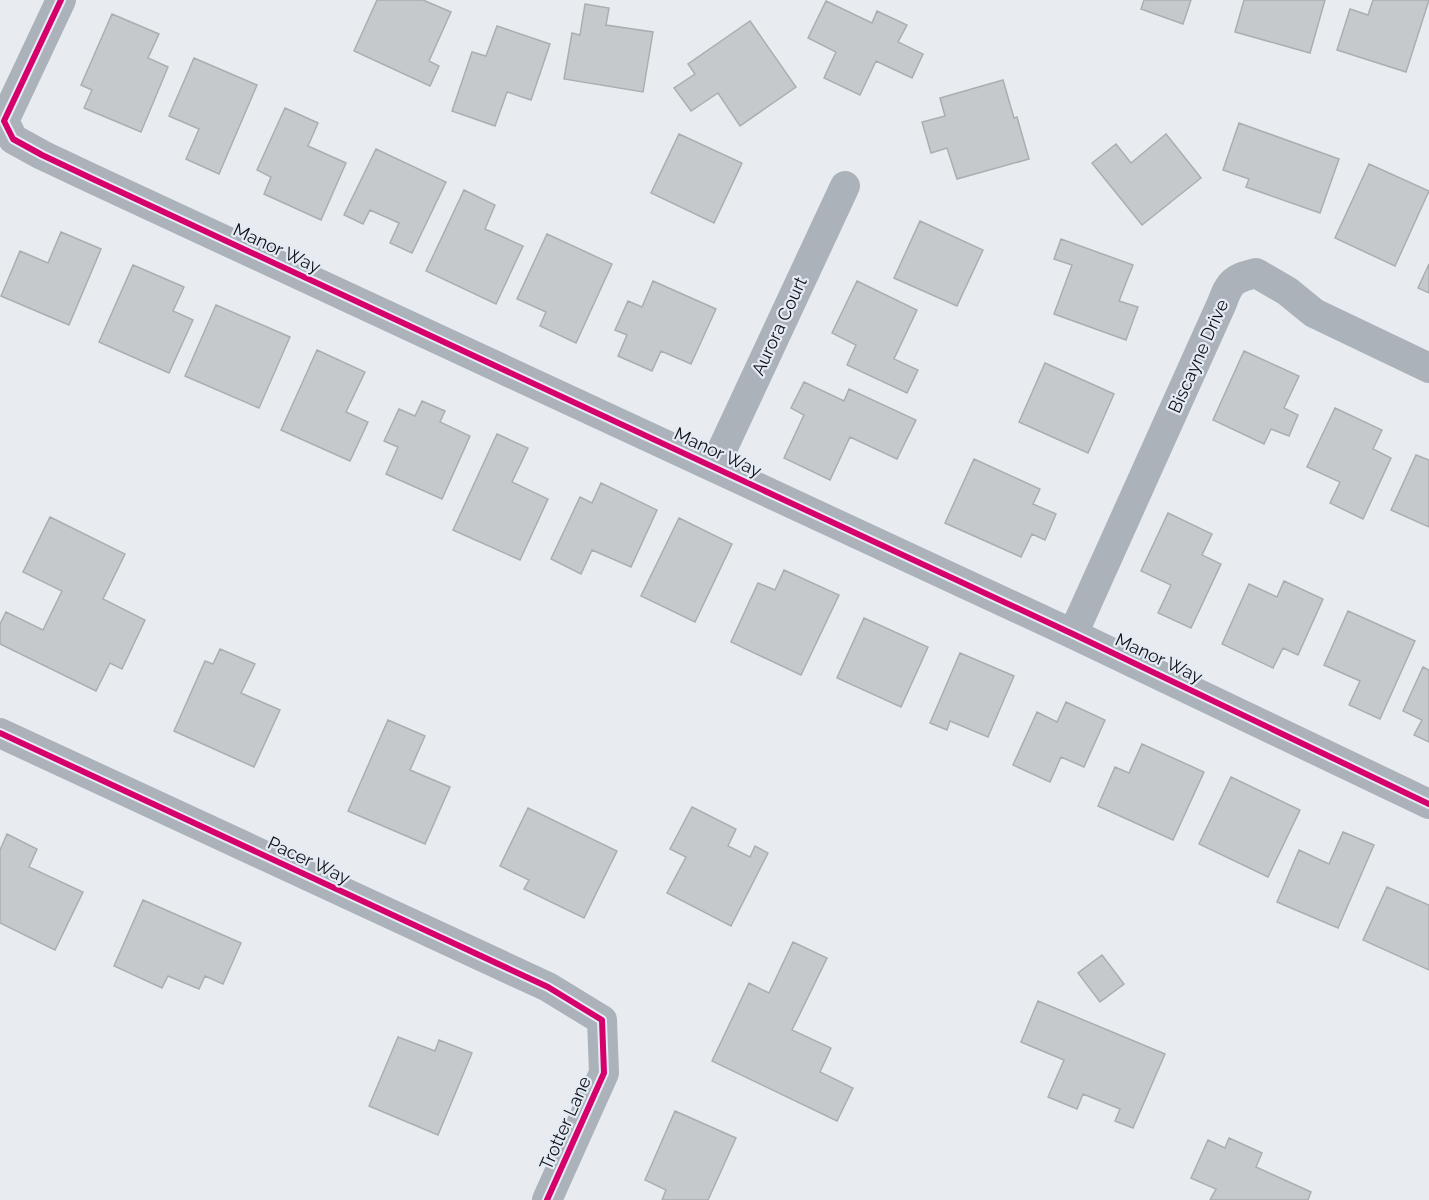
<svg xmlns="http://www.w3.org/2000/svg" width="1429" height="1200" viewBox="0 0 1429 1200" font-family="Raleway,sans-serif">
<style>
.building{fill:#c6c9cc;stroke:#abaeb1;stroke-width:1.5}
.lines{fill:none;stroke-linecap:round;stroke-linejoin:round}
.minor{stroke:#abb2ba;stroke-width:30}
.cycleway-casing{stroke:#e4ebf4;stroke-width:10}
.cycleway{stroke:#d6006c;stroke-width:6}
.labels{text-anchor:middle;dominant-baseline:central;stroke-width:4.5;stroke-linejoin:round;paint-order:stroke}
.street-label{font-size:18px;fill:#0f1114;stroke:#e4ebf4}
</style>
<rect width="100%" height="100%" fill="#e8ecf0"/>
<!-- building -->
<path class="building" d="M377,0h46l28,12 -22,49 10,5 -9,20 -76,-35z
M1144,0h47l-8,24 -42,-15z
M1244,0h81l-15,53 -75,-21z
M1373,0h56l-23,72 -69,-22 13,-41 18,6z
M826,1l46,22 5,-12 30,14 -9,17 25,12 -11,24 -36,-17 -16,34 -36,-17 12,-26 -28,-14z
M585,4l24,4 -3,17 47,7 -10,60 -79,-13 8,-46 8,2z
M112,14l47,20 -11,24 20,9 -27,65 -57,-24 8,-18 -11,-5z
M750,21l46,66 -56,39 -22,-33 -27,18 -17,-23 21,-14 -7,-10z
M497,26l53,18 -19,56 -24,-8 -12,34 -43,-15 20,-59 14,4z
M194,58l63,27 -38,89 -33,-15 13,-30 -30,-13z
M1003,80l11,38 3,-1 12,42 -72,20 -10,-31 -16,5 -9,-31 23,-6 -5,-18z
M285,108l33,15 -10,23 38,17 -25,57 -57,-26 7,-17 -14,-7z
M1239,123l100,36 -19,54 -74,-26 3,-8 -26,-9z
M679,134l63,29 -28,60 -63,-30z
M1166,134l35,44 -59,47 -50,-62 24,-19 15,19z
M376,149l70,33 -34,71 -22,-10 9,-20 -29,-13 -7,14 -19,-9z
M1369,164l60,27 -34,75 -60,-28z
M464,190l31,15 -10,24 38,17 -27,58 -70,-33z
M920,221l63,29 -26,56 -63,-28z
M61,232l40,17 -32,76 -68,-29 19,-45 28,12z
M547,234l65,30 -36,79 -36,-17 6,-14 -29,-13z
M1061,239l72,26 -14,36 19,6 -12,33 -72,-26 18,-49 -18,-6z
M1429,264v29l-11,-5z
M133,265l51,22 -11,24 20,9 -24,53 -70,-31z
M653,281l63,28 -25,55 -30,-13 -9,20 -34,-15 9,-21 -12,-5 13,-29 14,6z
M857,281l60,29 -23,49 24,11 -11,23 -60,-28 9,-20 -24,-12z
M216,305l74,32 -31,71 -74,-32z
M317,350l48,22 -19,40 22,10 -18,39 -69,-31z
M1244,351l55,25 -15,32 14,7 -9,21 -18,-7 -7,15 -51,-24z
M1045,363l69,31 -26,59 -69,-31z
M804,382l40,19 5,-12 67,31 -19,39 -47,-22 -20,43 -46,-22 20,-43 -13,-7z
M422,401l23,10 -5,11 30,14 -28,63 -56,-25 12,-27 -14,-6 15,-32 16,7z
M1335,408l47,22 -9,19 18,9 -28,61 -33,-16 10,-21 -33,-15z
M497,434l31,14 -16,34 36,17 -28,61 -67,-30z
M1416,455l13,5v67l-38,-17z
M974,459l66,30 -7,15 23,10 -11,26 -13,-6 -11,23 -76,-34z
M601,483l56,27 -26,57 -39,-17 -11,24 -30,-15 29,-62 12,6z
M1168,513l44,21 -10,21 19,9 -30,64 -33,-15 13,-28 -30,-14z
M50,517l75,37 -22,45 42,21 -23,49 -12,-6 -14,28 -96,-47v-20l6,-12 37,18 19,-39 -39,-19z
M679,518l53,26 -37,78 -54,-26z
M784,570l55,25 -38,80 -70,-33 27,-59 17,7z
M1284,581l39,18 -25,56 -15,-7 -10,20 -51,-24 27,-60 28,13z
M1348,611l67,30 -35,78 -31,-14 11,-24 -36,-16z
M864,618l64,29 -27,60 -64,-29z
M220,649l35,15 -14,29 39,17 -26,57 -80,-36 31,-70 8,3z
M960,653l54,23 -26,61 -38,-16 -3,9 -17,-7z
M1423,667l6,3v72l-15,-7 8,-15 -19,-9z
M1066,702l39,18 -21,47 -23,-10 -11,25 -37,-17 24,-53 20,10z
M388,720l37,16 -15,34 40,17 -25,57 -77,-33z
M1142,744l62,28 -31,68 -75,-34 17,-39 14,6z
M1231,777l69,33 -32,67 -69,-33z
M692,807l44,22 -8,17 22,11 5,-11 13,7 -37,73 -64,-33 19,-36 -16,-8z
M528,808l89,43 -33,67 -60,-29 5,-9 -29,-14z
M1343,832l31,13 -36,83 -61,-26 22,-52 30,14z
M7,834l30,15 -8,18 54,25 -28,58 -55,-27v-73z
M1387,887l42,18v65l-66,-30z
M143,900l98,43 -18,41 -18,-8 -6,13 -31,-13 -6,12 -48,-22z
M793,942l34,16 -35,72 39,18 -11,24 33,16 -16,33 -125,-60 37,-78 20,10z
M1102,955l22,29 -24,18 -22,-29z
M1038,1001l127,53 -32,74 -18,-7 5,-12 -37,-15 -6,15 -29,-12 16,-37 -43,-18z
M398,1037l37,14 4,-11 33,13 -34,82 -69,-29z
M675,1111l61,27 -28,62h-46l4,-10 -21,-10z
M1229,1138l33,15 -6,14 55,25 -3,8h-98l6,-11 -25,-11 17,-38 17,8z"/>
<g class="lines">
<!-- minor -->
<path class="minor" d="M61,0l-57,121 9,18 29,16 53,25 978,454 356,170
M714,467l131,-281
M1073,634l149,-331c8,-22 11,-24 34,-30l31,18 27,22 115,55
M0,733l548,254 54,33 2,53 -57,127"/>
<defs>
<path id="cycleway" d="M61,0l-57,121 9,18 29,16 53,25 978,454 356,170
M0,733l548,254 54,33 2,53 -57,127"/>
</defs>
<!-- cycleway casing -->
<use href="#cycleway" class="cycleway-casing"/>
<!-- cycleway -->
<use href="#cycleway" class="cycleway"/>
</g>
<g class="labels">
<!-- street labels -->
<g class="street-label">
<text transform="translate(277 248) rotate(25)">Manor Way</text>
<text transform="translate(779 326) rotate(-65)">Aurora Court</text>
<text transform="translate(1198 356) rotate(-66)">Biscayne Drive</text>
<text transform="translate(718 452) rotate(25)">Manor Way</text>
<text transform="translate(1159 658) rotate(25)">Manor Way</text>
<text transform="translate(309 860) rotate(25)">Pacer Way</text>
<text transform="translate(565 1123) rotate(-66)">Trotter Lane</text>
</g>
</g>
</svg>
